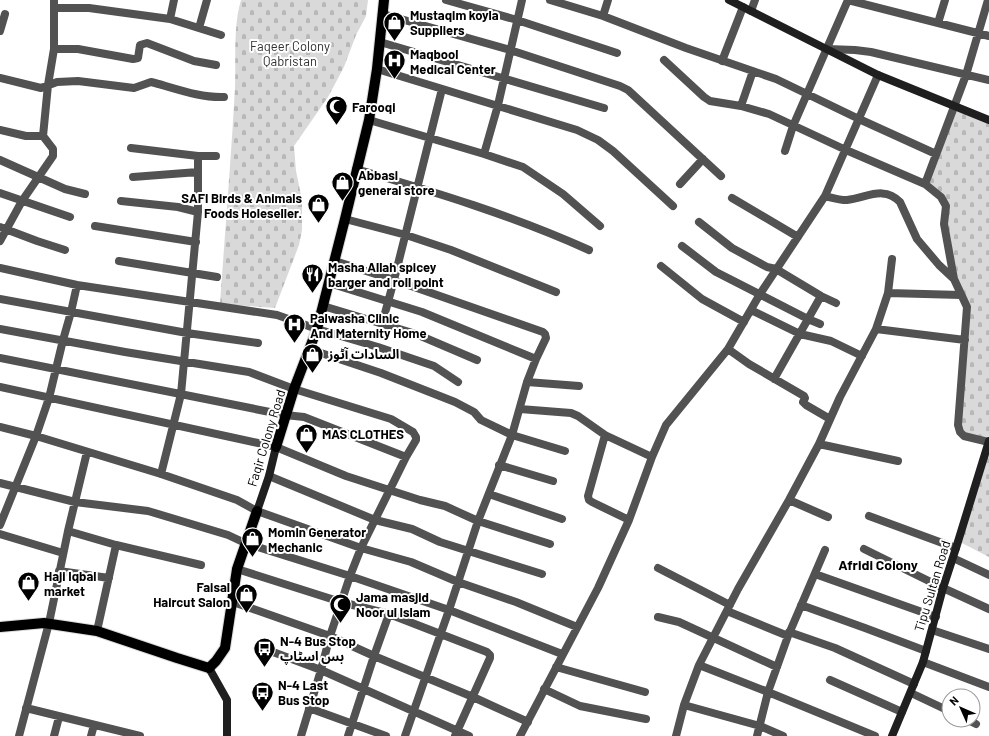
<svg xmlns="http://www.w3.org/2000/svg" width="989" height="736" viewBox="0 0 989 736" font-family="Barlow,'Noto Sans Arabic',sans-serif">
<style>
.cemetery{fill:url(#cemetery-stones)}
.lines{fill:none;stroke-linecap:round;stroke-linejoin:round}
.primary-casing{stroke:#dbdbdb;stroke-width:12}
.street{stroke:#525252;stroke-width:8}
.secondary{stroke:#1f1f1f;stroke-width:8}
.primary{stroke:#000;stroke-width:10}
.labels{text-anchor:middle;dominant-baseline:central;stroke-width:4;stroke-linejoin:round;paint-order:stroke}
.poi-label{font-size:13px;font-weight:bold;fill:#000;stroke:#fff;text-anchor:start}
.park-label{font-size:13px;fill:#303030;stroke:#fff}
.street-label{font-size:13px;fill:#000;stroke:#fff}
.neighbourhood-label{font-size:14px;font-weight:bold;fill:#000;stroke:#fff}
</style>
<defs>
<pattern id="cemetery-stones" width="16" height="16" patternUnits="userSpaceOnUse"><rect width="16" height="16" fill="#d9d9d9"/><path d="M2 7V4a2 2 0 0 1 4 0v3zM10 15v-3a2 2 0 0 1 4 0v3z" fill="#b8b8b8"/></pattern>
</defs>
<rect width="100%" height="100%" fill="#fff"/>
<!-- cemetery -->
<path class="cemetery" d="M241,0h127l-2,16 -10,19 -12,32 -16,30 -34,49 2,25 6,29v30l-3,15 -24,63 -55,-4c5,-72 11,-144 15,-216 1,-27 -2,-62 6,-88z
M953,105l36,14v438l-31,-16 27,-99 -26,-10 7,-125 -13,-28 -8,-73 -21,-23z"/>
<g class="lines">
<defs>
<path id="primary" d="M276,447l18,-58 23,-60 28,-110 24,-99 8,-51 7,-69
M0,627l44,-4 53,8 80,27 32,10 7,-7 9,-13 12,-79 20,-58"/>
</defs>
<!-- primary casing -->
<use href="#primary" class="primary-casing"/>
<!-- street -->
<path class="street" d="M446,0l71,20 100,33
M550,0l53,16 83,32 90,31 83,40 77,35
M848,0l141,36
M54,8h35l81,11 51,16
M751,11l4,-11
M383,14l127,36 110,36 8,4 93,86
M603,16l5,-16
M170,19l4,-19
M938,23l7,-23
M199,28l8,-28
M0,31l5,-17
M380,42l224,66
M54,49h24l55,10 5,-1 2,-13 7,-2 47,18 22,4
M827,49l28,1 16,2 118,28
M664,60l40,37 6,4 31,5 28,8 77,36 79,34 16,13 5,9 -2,18 10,55 13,28 -9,118 2,7 4,4 25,6
M722,61l21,-54
M377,69l200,61 21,10 15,11 60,55
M0,78l41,10 16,-6 21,-1 56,7 17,-6 4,1c22,6 46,15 69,14
M741,106l12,-35
M369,120l115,34 39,13 40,27 37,32
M0,130l26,6h17
M131,148l67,8h18
M785,151l8,-25 55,-126
M484,154l14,-49 24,-105
M0,160l65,29 20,5
M356,169c79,23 158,47 233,81
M133,177l65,-5
M680,184l23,-25
M925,184l41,-109 22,-75
M0,193l70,24
M825,196c8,2 14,4 22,4 19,-2 37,-15 53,2l17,37 22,26 15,14
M732,198l66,39
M121,201l57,6 20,5
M345,219l61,16 45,15 105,42
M699,222l33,26 35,19 9,2 45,27 15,7
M95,226l101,16
M0,227l37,14 28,9
M0,241l22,-40 31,-45v-7l-10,-13 5,-51 6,-36v-49
M682,246l34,26 92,47 12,5
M119,261l98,16
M335,261l59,19 149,52 2,2 1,4 -10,21 -9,23 -15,53 -34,86 -29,89 -44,126
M661,266l41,33 42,23
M0,268l77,17 200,30 40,14 61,18 56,19 24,16
M329,283l93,29 114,47
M888,293l73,2
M0,299l187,34 71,10
M323,306l93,28 61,26
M751,310l49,24 31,7 31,15
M382,324l12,-44 48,-191
M0,329l125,23 124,20 45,17 97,30 22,13 3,5v3l-10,17 -45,91 -11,28 -20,60 -9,34 -20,66
M876,329l89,11
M309,349l72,24 74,29 19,10 7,8 31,15 53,16
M728,349l21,15 55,32 1,2 -2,4 3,3 24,14
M0,358l285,57 19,2 102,40
M774,379l47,-83
M527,382l52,4
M0,387l276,60 70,29 74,24 25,6 33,15 72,23
M520,409l51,4 7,3 27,19 47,22
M0,427l36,9 125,38 76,26 20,11 104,37 50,14 47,20 58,20 61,25
M605,435l-17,61 1,4 3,2 37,18
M819,444l79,17
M499,465l54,16
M161,474l20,-80 17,-182v-56
M269,476l106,44 37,9 28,13 102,32
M0,483l75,19 73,9 80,24 17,8 105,33 99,34 113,44
M489,494l73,25
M789,500l39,17
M869,516l87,32
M0,525l36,-89 13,-38 14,-58 8,-28 6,-27
M68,531l48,14 85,20
M0,534l63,19
M864,549l79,39 46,21
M953,558l36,17
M658,568l72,37
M237,569l104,33 48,12 98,38 3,3v3l-35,78
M59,571l50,7
M815,574l121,43
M233,602l97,34 44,20 99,41 55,25
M801,605l64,23 61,23
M727,611l61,25
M658,617l21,5 98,45
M932,630l57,19
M97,631l19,-86
M789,632l46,16 79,36
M273,652l48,18 148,66
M923,662l66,25
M699,665l69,27 107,44
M556,667l89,25
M830,680l72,32
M544,689l36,17 66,13
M911,693l38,18
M684,705l76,21 23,10
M26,708l114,28
M309,708l77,28
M968,720l8,4
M19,736l30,-113 19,-92 19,-79
M54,736l5,-19
M91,736l3,-11
M348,736l26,-80 15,-42
M520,736l78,-148 31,-68 23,-63 14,-32 62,-76 32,-55 65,-98 53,-121
M676,736l8,-31 15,-40 39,-76 51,-89 30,-56 21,-47 36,-68 12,-36 4,-34
M757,736l11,-44 20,-56 37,-86"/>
<!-- secondary -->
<path class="secondary" d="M729,0l149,75 111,45
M257,511l12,-35 7,-29
M209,668l18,32v36
M892,736l31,-74 20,-74 13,-40 33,-107"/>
<!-- primary -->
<use href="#primary" class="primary"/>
</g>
<!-- icons -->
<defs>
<symbol id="shop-pin" viewBox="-11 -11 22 30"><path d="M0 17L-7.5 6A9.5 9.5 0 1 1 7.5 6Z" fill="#000" stroke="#fff"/><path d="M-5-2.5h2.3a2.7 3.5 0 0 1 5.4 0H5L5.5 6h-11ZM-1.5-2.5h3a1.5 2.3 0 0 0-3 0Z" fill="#fff"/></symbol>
<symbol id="hospital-pin" viewBox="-11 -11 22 30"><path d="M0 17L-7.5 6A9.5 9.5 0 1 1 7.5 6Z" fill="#000" stroke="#fff"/><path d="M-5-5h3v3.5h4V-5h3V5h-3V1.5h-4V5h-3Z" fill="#fff"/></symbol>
<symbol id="mosque-pin" viewBox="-11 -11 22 30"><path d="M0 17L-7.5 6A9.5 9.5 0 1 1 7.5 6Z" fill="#000" stroke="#fff"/><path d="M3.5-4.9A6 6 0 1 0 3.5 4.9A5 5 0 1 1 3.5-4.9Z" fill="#fff"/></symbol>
<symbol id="restaurant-pin" viewBox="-11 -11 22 30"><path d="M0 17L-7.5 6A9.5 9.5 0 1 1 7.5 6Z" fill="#000" stroke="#fff"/><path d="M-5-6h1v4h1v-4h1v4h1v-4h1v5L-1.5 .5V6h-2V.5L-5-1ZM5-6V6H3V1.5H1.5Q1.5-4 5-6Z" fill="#fff"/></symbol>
<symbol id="bus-pin" viewBox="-11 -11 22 30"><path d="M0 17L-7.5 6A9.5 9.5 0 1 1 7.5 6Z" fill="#000" stroke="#fff"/><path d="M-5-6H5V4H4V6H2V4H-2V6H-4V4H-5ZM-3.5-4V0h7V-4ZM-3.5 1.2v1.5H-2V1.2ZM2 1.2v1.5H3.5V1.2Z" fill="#fff"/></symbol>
</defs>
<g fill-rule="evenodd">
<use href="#shop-pin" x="382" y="10" width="25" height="34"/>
<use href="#hospital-pin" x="382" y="48" width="25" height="34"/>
<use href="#mosque-pin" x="324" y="94" width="25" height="34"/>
<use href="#shop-pin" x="330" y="170" width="25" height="34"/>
<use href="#shop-pin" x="306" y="192" width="25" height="34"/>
<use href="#restaurant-pin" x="300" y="262" width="25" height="34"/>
<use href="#hospital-pin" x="282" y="312" width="25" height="34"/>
<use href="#shop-pin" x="300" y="342" width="25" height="34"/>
<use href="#shop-pin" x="294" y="422" width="25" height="34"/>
<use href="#shop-pin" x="240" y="526" width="25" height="34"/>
<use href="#shop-pin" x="16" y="570" width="25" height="34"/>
<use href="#shop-pin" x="234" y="582" width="25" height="34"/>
<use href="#mosque-pin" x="328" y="592" width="25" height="34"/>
<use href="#bus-pin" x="252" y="636" width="25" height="34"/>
<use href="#bus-pin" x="250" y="680" width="25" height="34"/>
</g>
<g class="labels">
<!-- poi labels -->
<g class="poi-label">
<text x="410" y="15">Mustaqim koyla<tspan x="410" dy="15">Suppliers</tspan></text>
<text x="410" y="54">Maqbool<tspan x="410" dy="15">Medical Center</tspan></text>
<text x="352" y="107">Farooqi</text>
<text x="358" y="175">Abbasi<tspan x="358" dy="15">general store</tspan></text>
<text x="302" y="198" text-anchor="end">SAFI Birds &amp; Animals<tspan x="302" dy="15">Foods Holeseller.</tspan></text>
<text x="328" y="267">Masha Allah spicey<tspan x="328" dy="15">barger and roll point</tspan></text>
<text x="310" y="318">Palwasha Clinic<tspan x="310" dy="15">And Maternity Home</tspan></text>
<text x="328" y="354">السادات آٹوز</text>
<text x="322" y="434">MAS CLOTHES</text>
<text x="268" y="532">Momin Generator<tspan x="268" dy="15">Mechanic</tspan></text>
<text x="44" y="576">Haji Iqbal<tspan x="44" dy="15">market</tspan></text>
<text x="230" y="587" text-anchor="end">Faisal<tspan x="230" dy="15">Haircut Salon</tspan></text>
<text x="356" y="597">Jama masjid<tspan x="356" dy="15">Noor ul Islam</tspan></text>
<text x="280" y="641">N-4 Bus Stop<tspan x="280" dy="15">بس اسٹاپ</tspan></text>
<text x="278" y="685">N-4 Last<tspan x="278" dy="15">Bus Stop</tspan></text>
</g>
<!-- park labels -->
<g class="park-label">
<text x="290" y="46">Faqeer Colony<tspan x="290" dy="15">Qabristan</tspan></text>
</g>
<!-- street labels -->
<g class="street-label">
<text transform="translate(266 438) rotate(-73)">Faqir Colony Road</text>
<text transform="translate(932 586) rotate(-73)">Tipu Sultan Road</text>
</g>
<!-- neighbourhood labels -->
<g class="neighbourhood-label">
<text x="878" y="564">Afridi Colony</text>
</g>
</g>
<!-- north arrow -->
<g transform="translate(961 708) rotate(315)"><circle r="19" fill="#ffffff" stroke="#999999"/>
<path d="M0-3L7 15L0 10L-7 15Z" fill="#000000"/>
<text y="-6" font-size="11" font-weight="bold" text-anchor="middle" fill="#000000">N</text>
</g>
</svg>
